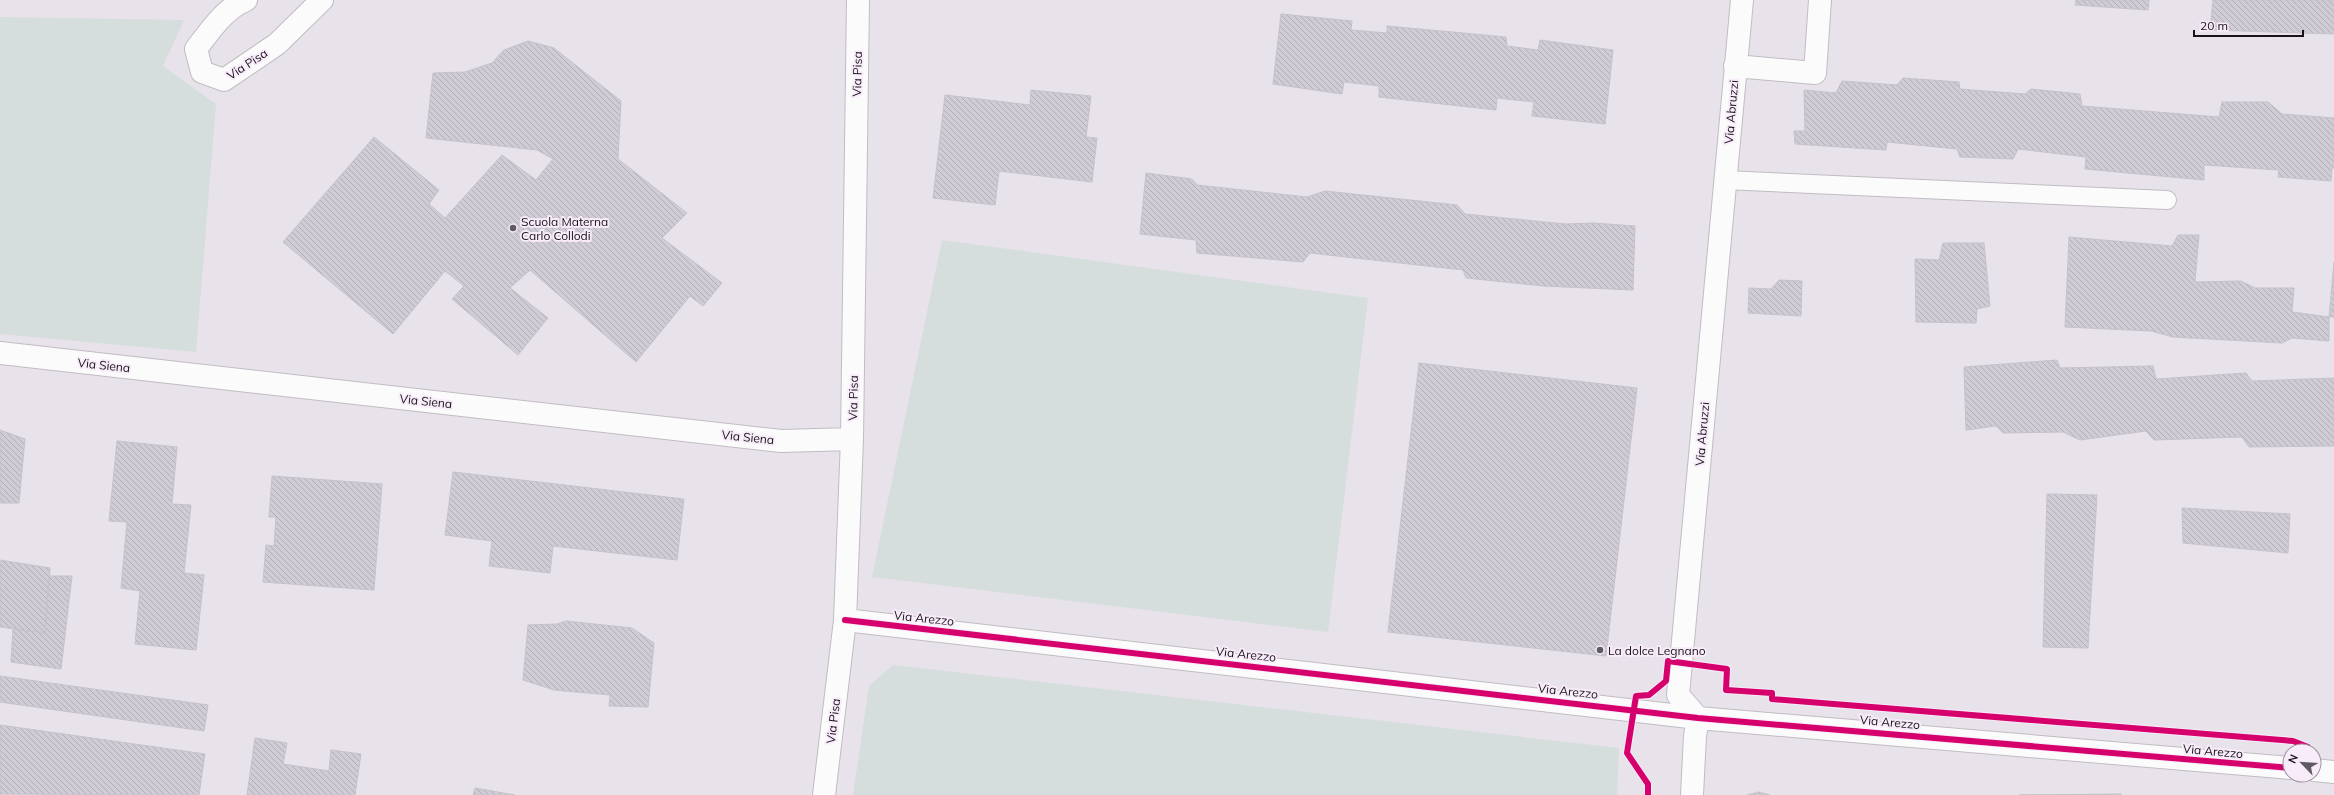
<svg xmlns="http://www.w3.org/2000/svg" width="2334" height="795" viewBox="0 0 2334 795" font-family="Mulish,sans-serif">
<style>
.green{fill:#d5dedc}
.building{fill:url(#building-back-hatch);stroke:#c5c2c8}
.lines{fill:none;stroke-linecap:round;stroke-linejoin:round}
.service-casing{stroke:#c1bcc2;stroke-width:20}
.minor-casing{stroke:#c1bcc2;stroke-width:24}
.service{stroke:#fcfbfc;stroke-width:18}
.minor{stroke:#fcfbfc;stroke-width:22}
.cycleway-casing{stroke:#f8ebfa;stroke-width:8}
.cycleway{stroke:#d6006c;stroke-width:6}
.poi-dot{fill:#605b62;stroke:#f8ebfa;stroke-width:1.5}
.labels{text-anchor:middle;dominant-baseline:central;stroke-width:4;stroke-linejoin:round;paint-order:stroke}
.street-label{font-size:12px;fill:#171318;stroke:#f8ebfa}
.poi-label{font-size:12px;fill:#171318;stroke:#f8ebfa;text-anchor:start}
</style>
<defs>
<pattern id="building-back-hatch" width="6" height="6" patternUnits="userSpaceOnUse"><rect width="6" height="6" fill="#d0ccd6"/><path d="M-1 5l2 2M0 0l6 6M5-1l2 2" fill="none" stroke="#b2aeb7"/></pattern>
</defs>
<rect width="100%" height="100%" fill="#e8e2ea"/>
<!-- green -->
<path class="green" d="M0,17l184,3 -21,46 53,38 -20,248 -196,-18z
M942,240l426,58 -40,334 -456,-55z
M893,665l726,83 -2,47h-764l16,-109z"/>
<!-- building -->
<path class="building" d="M2076,0h73l-1,10 -73,-5z
M2213,0h121v34l-124,-4z
M1281,14l71,7 -1,9 36,3v-7l119,11 1,9 31,4 2,-10 73,10 -8,74 -73,-8 2,-14 -37,-4 -1,12 -117,-13v-11l-35,-4 -2,12 -69,-10z
M528,41l26,7 67,53 -3,58 69,54 -25,25 60,45 -19,23 -13,-10 -54,66 -106,-92 -20,18 38,30 -30,37 -66,-56 12,-13 -19,-15 -52,63 -110,-92 91,-105 65,53 -10,14 16,14 57,-63 34,25 17,-21 -16,-9 -111,-12 7,-65 32,-1 27,-9 12,-13z
M1903,78l56,4 1,7 65,5 6,-5 49,5 2,12 137,11 3,-15h46l14,12 52,4v50h-2l-1,13 -53,-4 1,-7 -75,-5v15l-119,-11 1,-12 -68,-8 -5,10 -53,-2 -3,-8 -70,-7 -1,8 -91,-6 -1,-13h11l-1,-41 32,3 6,-12 55,4z
M1031,90l60,6 -5,41 11,1 -5,44 -93,-11 -4,34 -62,-7 12,-103 85,10z
M1146,173l46,6 5,6 110,12 18,-6 132,14 8,9 100,10 28,-1 42,3 -2,64 -90,-4 -77,-8 -3,-8 -153,-17 -7,9 -106,-9 -1,-13 -56,-6z
M2178,235h21l-4,47 46,-1 14,7h39l-2,24 37,5v24l-37,-3 -10,5 -109,-6 -22,-6 -86,-4 4,-90 103,9z
M1943,243h41l6,63 -13,3 -1,14 -60,-1 -1,-63 24,1z
M2334,262v55h-5z
M1779,280l23,1 -1,35 -53,-3 1,-25 22,1z
M2057,360l3,8 93,-2 3,13 90,-6 6,8 82,-3v68l-85,1 -7,-10 -88,3 -8,-9 -66,9 -17,-8 -60,1 -7,-7 -30,4 -2,-63z
M1419,363l218,25 -31,268 -218,-24z
M0,430l25,9 -6,64h-19z
M117,441l60,6 -5,57 19,1 -7,68 20,2 -8,75 -61,-6 5,-53 -19,-3 6,-66 -18,-1z
M453,472l231,27 -7,61 -124,-14 -3,27 -61,-7 3,-25 -47,-6z
M272,476l110,8 -8,106 -111,-8 3,-37 8,1 2,-29h-7z
M2047,494l50,1 -9,153 -45,-1z
M2182,508l108,6 -2,39 -105,-10z
M0,560l50,8 -5,65 -45,-6z
M49,576h23l-11,93 -50,-7 2,-33 32,4z
M566,621l66,7 22,15 -6,64 -39,-1 1,-11 -56,-5 -31,-10 5,-55 29,-1z
M0,676l208,29 -4,26 -204,-29z
M0,725l205,29 -6,41 -199,-1z
M255,738l32,5 -4,21 46,7 2,-21 30,4 -6,41h-108z
M475,788l40,7h-42z
M1759,792l11,3h-23z
M2121,794v1h-102z"/>
<g class="lines">
<defs>
<path id="service" d="M1725,180l442,20"/>
<path id="minor" d="M246,0c-22,9 -36,31 -50,49l6,23 22,8 53,-36 45,-44
M1735,66l80,7 5,-73
M0,353l781,88 71,-2
M845,620l853,98 592,50
M1698,718l-20,-23 64,-695
M2314,770l20,2
M824,795l21,-175 7,-181 6,-439
M1692,795l3,-59 3,-18"/>
</defs>
<!-- service casing -->
<use href="#service" class="service-casing"/>
<!-- minor casing -->
<use href="#minor" class="minor-casing"/>
<!-- service -->
<use href="#service" class="service"/>
<!-- minor -->
<use href="#minor" class="minor"/>
<defs>
<path id="cycleway" d="M845,620l853,98 592,50
M1648,795v-11l-21,-31 9,-57 13,-1 17,-14 2,-20 59,8 -1,21 46,3v6l521,42 15,6 2,4"/>
</defs>
<!-- cycleway casing -->
<use href="#cycleway" class="cycleway-casing"/>
<!-- cycleway -->
<use href="#cycleway" class="cycleway"/>
</g>
<!-- markers -->
<g class="poi-dot">
<circle cx="513" cy="228" r="4"/>
<circle cx="1600" cy="650" r="4"/>
</g>
<g class="labels">
<!-- street labels -->
<g class="street-label">
<text transform="translate(247 64) rotate(-33)">Via Pisa</text>
<text transform="translate(857 74) rotate(-89)">Via Pisa</text>
<text transform="translate(1731 112) rotate(-85)">Via Abruzzi</text>
<text transform="translate(104 365) rotate(6)">Via Siena</text>
<text transform="translate(853 398) rotate(-89)">Via Pisa</text>
<text transform="translate(426 401) rotate(6)">Via Siena</text>
<text transform="translate(1702 434) rotate(-85)">Via Abruzzi</text>
<text transform="translate(748 437) rotate(6)">Via Siena</text>
<text transform="translate(924 618) rotate(6)">Via Arezzo</text>
<text transform="translate(1246 654) rotate(6)">Via Arezzo</text>
<text transform="translate(1568 691) rotate(6)">Via Arezzo</text>
<text transform="translate(833 721) rotate(-83)">Via Pisa</text>
<text transform="translate(1890 722) rotate(5)">Via Arezzo</text>
<text transform="translate(2213 751) rotate(5)">Via Arezzo</text>
</g>
<!-- poi labels -->
<g class="poi-label">
<text x="521" y="221">Scuola Materna<tspan x="521" dy="14">Carlo Collodi</tspan></text>
<text x="1608" y="650">La dolce Legnano</text>
</g>
</g>
<!-- north arrow -->
<g transform="translate(2302 763) rotate(295)"><circle r="19" fill="#f8ebfa" stroke="#9e95a0"/>
<path d="M0-3L7 15L0 10L-7 15Z" fill="#605b62"/>
<text y="-6" font-size="11" font-weight="bold" text-anchor="middle" fill="#171318">N</text>
</g>
<!-- scale -->
<path d="M2194 30v6h109v-6" fill="none" stroke="#171318" stroke-width="2"/>
<text x="2200" y="30" font-size="12" fill="#171318" stroke="#f8ebfa" stroke-width="3" paint-order="stroke">20 m</text>
</svg>
